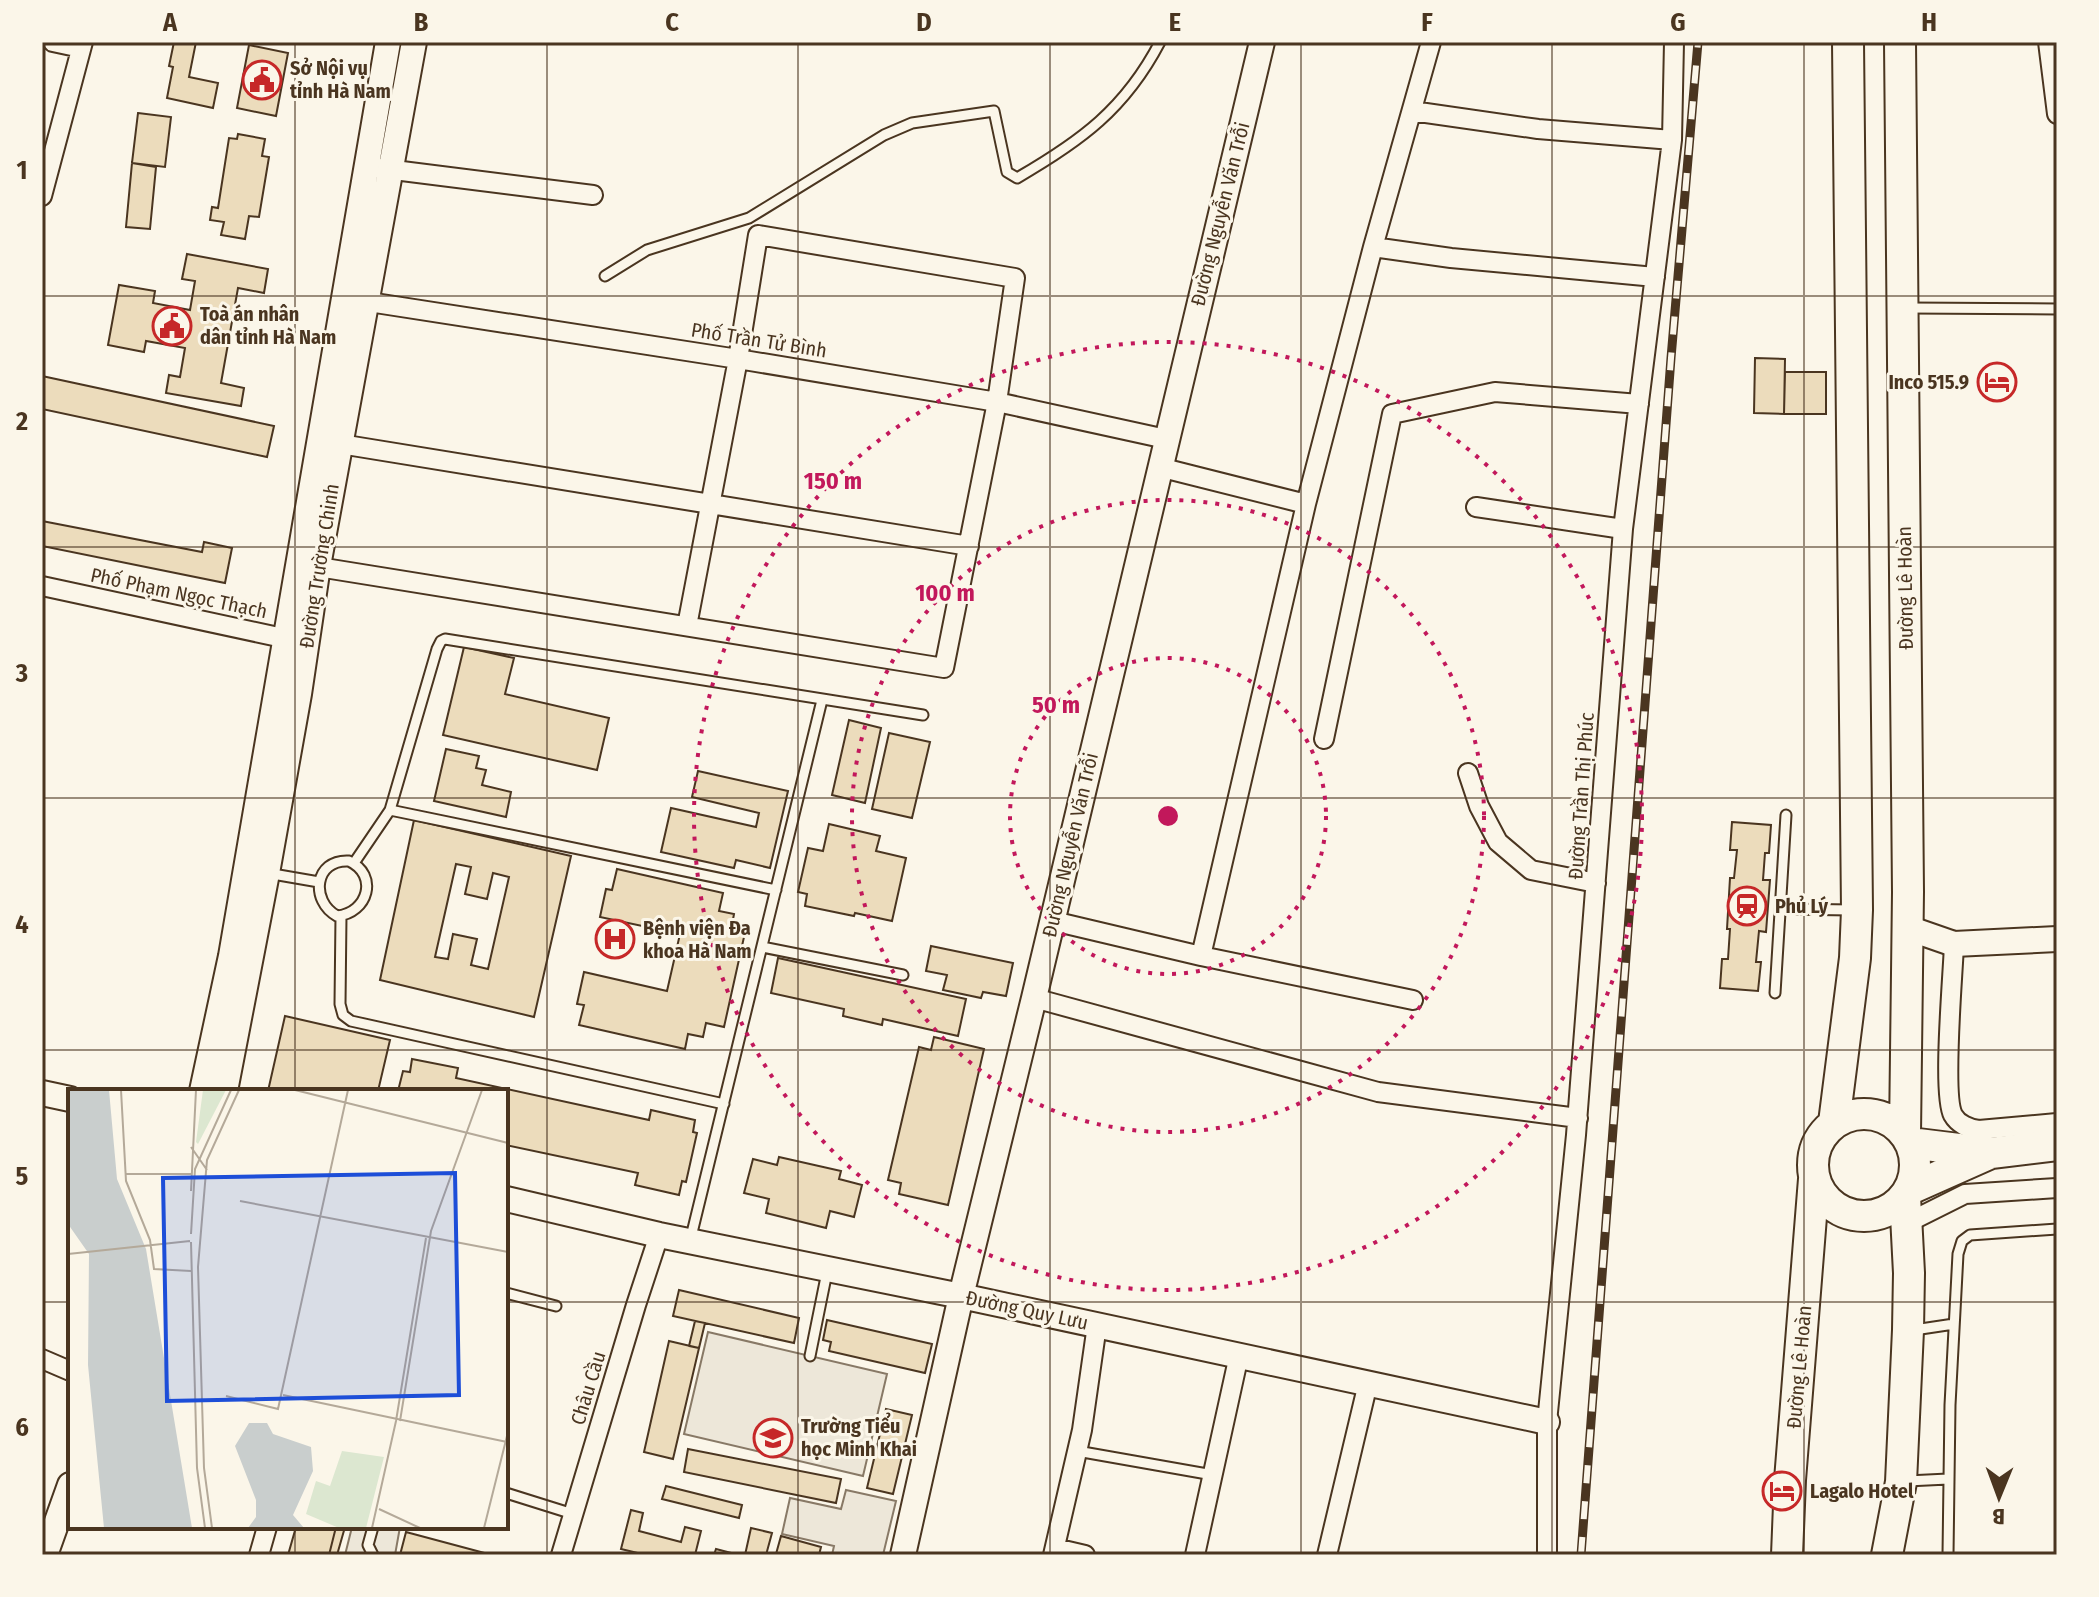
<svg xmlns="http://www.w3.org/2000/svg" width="2099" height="1597" viewBox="0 0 2099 1597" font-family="'Fira Sans Condensed',sans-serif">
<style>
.parking{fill:#ede7d9;stroke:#887966;stroke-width:2}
.building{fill:#ecdcbc;stroke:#4a3520;stroke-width:2;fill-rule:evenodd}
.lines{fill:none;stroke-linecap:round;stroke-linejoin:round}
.service-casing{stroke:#4a3520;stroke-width:13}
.minor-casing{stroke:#4a3520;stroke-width:22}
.tertiary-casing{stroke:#4a3520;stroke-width:28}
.primary-casing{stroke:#4a3520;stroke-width:34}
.service{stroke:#fbf6e9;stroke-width:9}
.minor{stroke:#fbf6e9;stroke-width:18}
.tertiary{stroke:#fbf6e9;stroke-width:24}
.primary{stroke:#fbf6e9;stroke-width:30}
.rail-casing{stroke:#4a3520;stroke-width:9}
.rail{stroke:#fbf6e9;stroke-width:6;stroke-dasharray:18;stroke-linecap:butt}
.grid{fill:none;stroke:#4a3520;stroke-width:2;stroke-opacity:0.55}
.ring{fill:none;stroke:#c2185b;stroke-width:4;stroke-dasharray:4 8}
.labels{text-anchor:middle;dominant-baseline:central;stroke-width:6;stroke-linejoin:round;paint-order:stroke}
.poi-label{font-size:20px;font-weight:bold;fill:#4a3520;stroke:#fbf6e9;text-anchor:start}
.street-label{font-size:20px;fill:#4a3520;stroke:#fbf6e9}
.inset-road{fill:none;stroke:#b4a999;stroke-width:2}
.view{fill:#1d4ed8;fill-opacity:0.15;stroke:#1d4ed8;stroke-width:4}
.inset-edge{fill:none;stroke:#4a3520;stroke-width:4}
.centre{fill:#c2185b;stroke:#fbf6e9;stroke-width:4}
.ring-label{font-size:24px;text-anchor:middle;font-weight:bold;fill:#c2185b;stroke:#fbf6e9;stroke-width:6;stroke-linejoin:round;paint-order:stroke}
.neatline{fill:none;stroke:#4a3520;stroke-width:3}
.grid-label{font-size:26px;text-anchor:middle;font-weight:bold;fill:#4a3520}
</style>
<rect width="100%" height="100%" fill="#fbf6e9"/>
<!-- parking -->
<path class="parking" d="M708,1332l179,42 -24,102 -179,-42z
M846,1490l50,11 -13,54h-51l2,-9 -52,-12 8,-36 51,11z
M352,1527h48l-5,28h-50z"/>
<!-- building -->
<path class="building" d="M174,42h22l-7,35 29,6 -5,25 -46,-10 6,-31 -4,-1z
M249,45l39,8 -12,63 -39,-8z
M138,113l33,4 -6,50 -33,-4z
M238,134l27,5 -3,17 7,1 -10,60 -10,-1 -4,23 -24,-4 3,-13 -14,-2 2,-13 6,1 11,-70 8,1z
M132,163l24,4 -6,62 -24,-2z
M187,254l81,15 -4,24 -26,-5 -17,95 23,5 -3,18 -75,-13 3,-18 11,2 5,-29 -39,-7 -2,11 -36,-7 11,-60 36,6 -2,12 37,7 5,-29 -13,-2z
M1755,358l30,1 -1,55 -30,-1z
M1785,372h41v42h-42z
M42,376l232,50 -7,31 -225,-48z
M42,521l160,31 2,-10 28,6 -7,35 -183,-37z
M464,647l50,11 -9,36 104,24 -12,52 -154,-35z
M849,720l32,8 -16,75 -33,-8z
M889,733l41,9 -18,76 -40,-9z
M446,749l33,7 -3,12 10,2 -4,15 29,7 -5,25 -72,-16z
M698,771l90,20 -18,77 -34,-8 -2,8 -73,-16 10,-44 85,19 3,-14 -67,-16z
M414,820l157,36 -37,161 -154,-37zM456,864l15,3 -6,27 22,5 6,-26 16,4 -21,92 -17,-4 6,-26 -24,-5 -5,25 -13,-2z
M1732,822l39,3 -2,28h-4l-2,27h7l-4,52 -7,-1 -3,31h5l-3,29 -38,-3 2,-29h6l2,-30h-3l3,-51h4l3,-28h-7z
M829,824l51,12 -4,15 30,7 -14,63 -37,-8 -1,3 -49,-10 2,-12 -9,-2 10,-44 15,3z
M617,869l106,24 -4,18 15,3 -2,11 14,3 -22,99 -18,-4 -3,14 -15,-3 -3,15 -106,-24 5,-20 -7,-1 7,-32 83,19 13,-57 -80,-17 6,-28 6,1z
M931,946l82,17 -7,33 -23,-4 -2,6 -38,-8 4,-15 -21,-4z
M778,958l188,41 -8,37 -75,-17 -1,6 -39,-9 1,-7 -73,-16z
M285,1016l105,24 -12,51h-110z
M934,1037l50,12 -36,156 -49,-11 2,-11 -13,-3 31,-133 12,3z
M412,1059l46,9 -2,10 193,42 2,-10 44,10 -2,12 4,1 -11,49 -4,-1 -3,14 -44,-10 3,-12 -132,-28v-54h-108l5,-20 7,1z
M779,1157l62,14 -2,8 23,6 -8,32 -24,-6 -4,17 -60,-15 3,-14 -25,-6 9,-34 24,6z
M679,1290l120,28 -5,25 -121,-27z
M827,1320l105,24 -7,29 -96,-22 2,-9 -8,-2z
M695,1321l10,2 -6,25 -10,-2z
M669,1341l30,7 -26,111 -29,-7z
M886,1409l26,6 -19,79 -26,-6z
M688,1449l153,30 -5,24 -152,-31z
M666,1486l76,19 -3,13 -77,-19z
M631,1510l12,3 -4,18 42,11 4,-15 16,4 -6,24h-49l-25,-6z
M296,1527h40l-7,28h-41z
M336,1527h9l-8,28h-8z
M751,1528l21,5 -6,22h-21z
M406,1532l86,23h-92z
M781,1536l40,11 -2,8 -43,-1z
M716,1549l23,6h-25z"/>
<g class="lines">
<defs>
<path id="service" d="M605,276l42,-26 102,-32 135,-83 28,-12 82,-12 13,61 10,6c64,-37 108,-69 143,-136
M1908,308l149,1
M390,810l386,80
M349,861c30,14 19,52 -12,55 -27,-15 -23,-57 12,-55z
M354,863l36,-53 47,-161 4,-8 4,-2 478,76
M267,873l52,9
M1780,909l73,1
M341,916l-1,88 3,11 8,6 373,83
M762,947l141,28
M1775,993l11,-178
M690,1241l132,-541
M506,1293l50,13
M1914,1330l40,-6
M810,1356l17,-84
M1077,1451l136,24
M1907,1481l41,-2
M506,1493l67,21
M373,1527l-5,18 5,10
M1948,1555l2,-150 8,-151 4,-13 8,-6 87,-6"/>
<path id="minor" d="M53,42l28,6
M2048,42l9,72
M1412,111l126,18 134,11
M378,168l215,27
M42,196l41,-154
M1373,247l78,11 204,19
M356,300l382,59 259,43 169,37
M328,442l641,104
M1159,467l147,37
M1476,507l147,22
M306,565l638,103 53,-266 18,-124 -257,-43 -20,124 -51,267
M42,586l255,55
M1324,739l68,-325 103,-22 144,12
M1468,773l11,33 19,36 33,28 65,13
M1053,921l148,35 212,44
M1954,944c-1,31 -12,150 -1,171 5,9 16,14 26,15l78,-7
M1201,956l105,-452 67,-257 58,-205
M1034,998l344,94 200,26
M1907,1223l58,-29 92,-6
M42,1359l28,12
M1055,1548l30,7
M259,1555l8,-28
M561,1555l75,-250 23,-70
M1053,1555l29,-125 15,-105
M1195,1555l44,-200
M1327,1555l41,-172
M1547,1555v-133l29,-287 47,-606 49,-389 2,-98"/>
<path id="tertiary" d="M1908,928l46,16 103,-5
M202,1091l29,-135 157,-914
M225,1091l42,-218 32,-179 19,-128 96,-524
M42,1093l28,6
M506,1199l153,36 302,61 586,126
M45,1555l25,-70
M903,1555l58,-259 73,-298 228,-956"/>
<path id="primary" d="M1900,42l8,850 -3,242
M1813 1165a51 51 0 1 1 102 0a51 51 0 1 1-102 0Z
M1834,1123l21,-165 2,-48 -9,-868
M1910,1143l81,10 66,-8
M1910,1189l81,-36
M1787,1555l3,-75 24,-301
M1887,1555l14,-73 7,-152 1,-57 -4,-77"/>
</defs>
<!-- service casing -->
<use href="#service" class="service-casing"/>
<!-- minor casing -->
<use href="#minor" class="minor-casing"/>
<!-- tertiary casing -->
<use href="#tertiary" class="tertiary-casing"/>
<!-- primary casing -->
<use href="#primary" class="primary-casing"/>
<!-- service -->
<use href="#service" class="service"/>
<!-- minor -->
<use href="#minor" class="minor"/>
<!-- tertiary -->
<use href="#tertiary" class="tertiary"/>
<!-- primary -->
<use href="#primary" class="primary"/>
<defs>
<path id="rail" d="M1581,1555l90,-1197 27,-316"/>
</defs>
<!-- rail casing -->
<use href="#rail" class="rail-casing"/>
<!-- rail -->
<use href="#rail" class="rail"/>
</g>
<!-- grid -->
<path class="grid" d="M295,42v1049M547,42v1513M798,42v1513M1050,42v1513M1301,42v1513M1552,42v1513M1804,42v1513M42,296h2015M42,547h2015M42,798h2015M42,1050h2015M42,1302h28M506,1302h1551M295,1527v28"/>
<!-- distance rings -->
<g class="ring">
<circle cx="1168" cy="816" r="158"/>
<circle cx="1168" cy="816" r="316"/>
<circle cx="1168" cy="816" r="474"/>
</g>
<!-- icons -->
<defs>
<symbol id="civic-ring" viewBox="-11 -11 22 22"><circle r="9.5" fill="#fbf6e9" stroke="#c62828" stroke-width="1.5"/><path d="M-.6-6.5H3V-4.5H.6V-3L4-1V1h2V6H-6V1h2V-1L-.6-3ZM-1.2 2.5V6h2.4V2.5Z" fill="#c62828"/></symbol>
<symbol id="hotel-ring" viewBox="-11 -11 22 22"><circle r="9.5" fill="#fbf6e9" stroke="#c62828" stroke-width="1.5"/><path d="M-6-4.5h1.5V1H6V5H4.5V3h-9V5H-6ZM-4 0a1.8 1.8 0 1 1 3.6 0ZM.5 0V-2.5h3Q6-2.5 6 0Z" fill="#c62828"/></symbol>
<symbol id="station-ring" viewBox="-11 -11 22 22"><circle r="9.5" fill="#fbf6e9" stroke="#c62828" stroke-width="1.5"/><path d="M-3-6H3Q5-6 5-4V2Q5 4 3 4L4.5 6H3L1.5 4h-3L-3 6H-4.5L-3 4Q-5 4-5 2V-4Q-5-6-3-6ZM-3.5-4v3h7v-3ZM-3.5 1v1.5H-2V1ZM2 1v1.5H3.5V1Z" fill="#c62828"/></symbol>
<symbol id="hospital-ring" viewBox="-11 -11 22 22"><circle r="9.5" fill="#fbf6e9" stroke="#c62828" stroke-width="1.5"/><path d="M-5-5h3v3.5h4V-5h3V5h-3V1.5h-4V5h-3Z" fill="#c62828"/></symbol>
<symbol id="school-ring" viewBox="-11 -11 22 22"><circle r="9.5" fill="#fbf6e9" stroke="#c62828" stroke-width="1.5"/><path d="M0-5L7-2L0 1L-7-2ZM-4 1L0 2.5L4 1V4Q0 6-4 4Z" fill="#c62828"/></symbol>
</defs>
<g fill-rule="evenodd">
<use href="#civic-ring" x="240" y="58" width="44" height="44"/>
<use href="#civic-ring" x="150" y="304" width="44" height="44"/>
<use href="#hotel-ring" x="1975" y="360" width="44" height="44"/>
<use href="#station-ring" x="1725" y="884" width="44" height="44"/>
<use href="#hospital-ring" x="593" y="917" width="44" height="44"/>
<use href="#school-ring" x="751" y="1416" width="44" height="44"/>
<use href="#hotel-ring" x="1760" y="1469" width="44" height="44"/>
</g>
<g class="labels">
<!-- poi labels -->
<g class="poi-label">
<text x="290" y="68">Sở Nội vụ<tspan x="290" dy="23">tỉnh Hà Nam</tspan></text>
<text x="200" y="314">Toà án nhân<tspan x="200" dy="23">dân tỉnh Hà Nam</tspan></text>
<text x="1969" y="382" text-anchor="end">Inco 515.9</text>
<text x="1775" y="906">Phủ Lý</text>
<text x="643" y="928">Bệnh viện Đa<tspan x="643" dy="23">khoa Hà Nam</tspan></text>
<text x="801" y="1426">Trường Tiểu<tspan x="801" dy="23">học Minh Khai</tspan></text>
<text x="1810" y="1491">Lagalo Hotel</text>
</g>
<!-- street labels -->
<g class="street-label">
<text transform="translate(1220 214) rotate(-76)">Đường Nguyễn Văn Trỗi</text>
<text transform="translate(759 340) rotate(9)">Phố Trần Tử Bình</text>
<text transform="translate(319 566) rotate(-81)">Đường Trường Chinh</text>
<text transform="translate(1905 588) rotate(-91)">Đường Lê Hoàn</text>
<text transform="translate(179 593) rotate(12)">Phố Phạm Ngọc Thạch</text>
<text transform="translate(1581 796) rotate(-86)">Đường Trần Thị Phúc</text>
<text transform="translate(1070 845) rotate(-77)">Đường Nguyễn Văn Trỗi</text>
<text transform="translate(1027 1310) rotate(12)">Đường Quy Lưu</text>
<text transform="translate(1799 1367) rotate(-85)">Đường Lê Hoàn</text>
<text transform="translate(588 1388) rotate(-73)">Châu Cầu</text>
</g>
</g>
<!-- overview -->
<g transform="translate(68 1089)">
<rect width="440" height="440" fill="#fbf6e9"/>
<path d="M135,1h23l-28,54 -2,-2zM274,362l42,6 -18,71h-27l-33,-14 10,-33 14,5z" fill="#dce7d0"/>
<path d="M0,1h41l8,89 29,70 46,279h-88l-16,-163 1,-111 -21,-30zM181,334h18l6,11 38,13 2,24 -20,44 11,13h-56l8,-11v-17l-21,-54z" fill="#c9cecd"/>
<path class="inset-road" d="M53,1l5,91 24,59 4,29 37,2M227,1l213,53M123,58l16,23M58,85h65M123,102l5,-101M172,112l268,51M123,145l4,-65 36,-79M123,153l6,226 8,60M0,165l122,-13M215,306l224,47M158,307l52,13 70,-319M332,332l31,-190 51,-141M311,420l41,19M144,439l-8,-60 -6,-201 9,-107 32,-70M304,439l24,-107 30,-183M416,439l24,-96"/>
<path class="view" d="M387,84l4,222 -292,6 -4,-223z"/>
<rect width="440" height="440" class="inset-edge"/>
</g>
<circle cx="1168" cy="816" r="12" class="centre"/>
<g class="ring-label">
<text x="833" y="489">150 m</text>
<text x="945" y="601">100 m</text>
<text x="1056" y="713">50 m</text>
</g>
<!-- border -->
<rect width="2099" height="1597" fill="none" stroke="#fbf6e9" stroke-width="88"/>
<!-- north arrow -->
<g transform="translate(1999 1497) rotate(181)" stroke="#fbf6e9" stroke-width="6" paint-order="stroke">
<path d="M0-6L14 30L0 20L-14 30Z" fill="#4a3520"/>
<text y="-12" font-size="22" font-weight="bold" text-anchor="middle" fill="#4a3520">B</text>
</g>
<rect x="44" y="44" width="2011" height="1509" class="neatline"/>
<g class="grid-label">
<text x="170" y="31">A</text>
<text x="421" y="31">B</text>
<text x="672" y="31">C</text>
<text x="924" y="31">D</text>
<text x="1175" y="31">E</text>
<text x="1427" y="31">F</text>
<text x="1678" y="31">G</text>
<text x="1929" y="31">H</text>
<text x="22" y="179">1</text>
<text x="22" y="430">2</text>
<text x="22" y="682">3</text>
<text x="22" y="933">4</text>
<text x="22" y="1185">5</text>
<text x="22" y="1436">6</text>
</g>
</svg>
